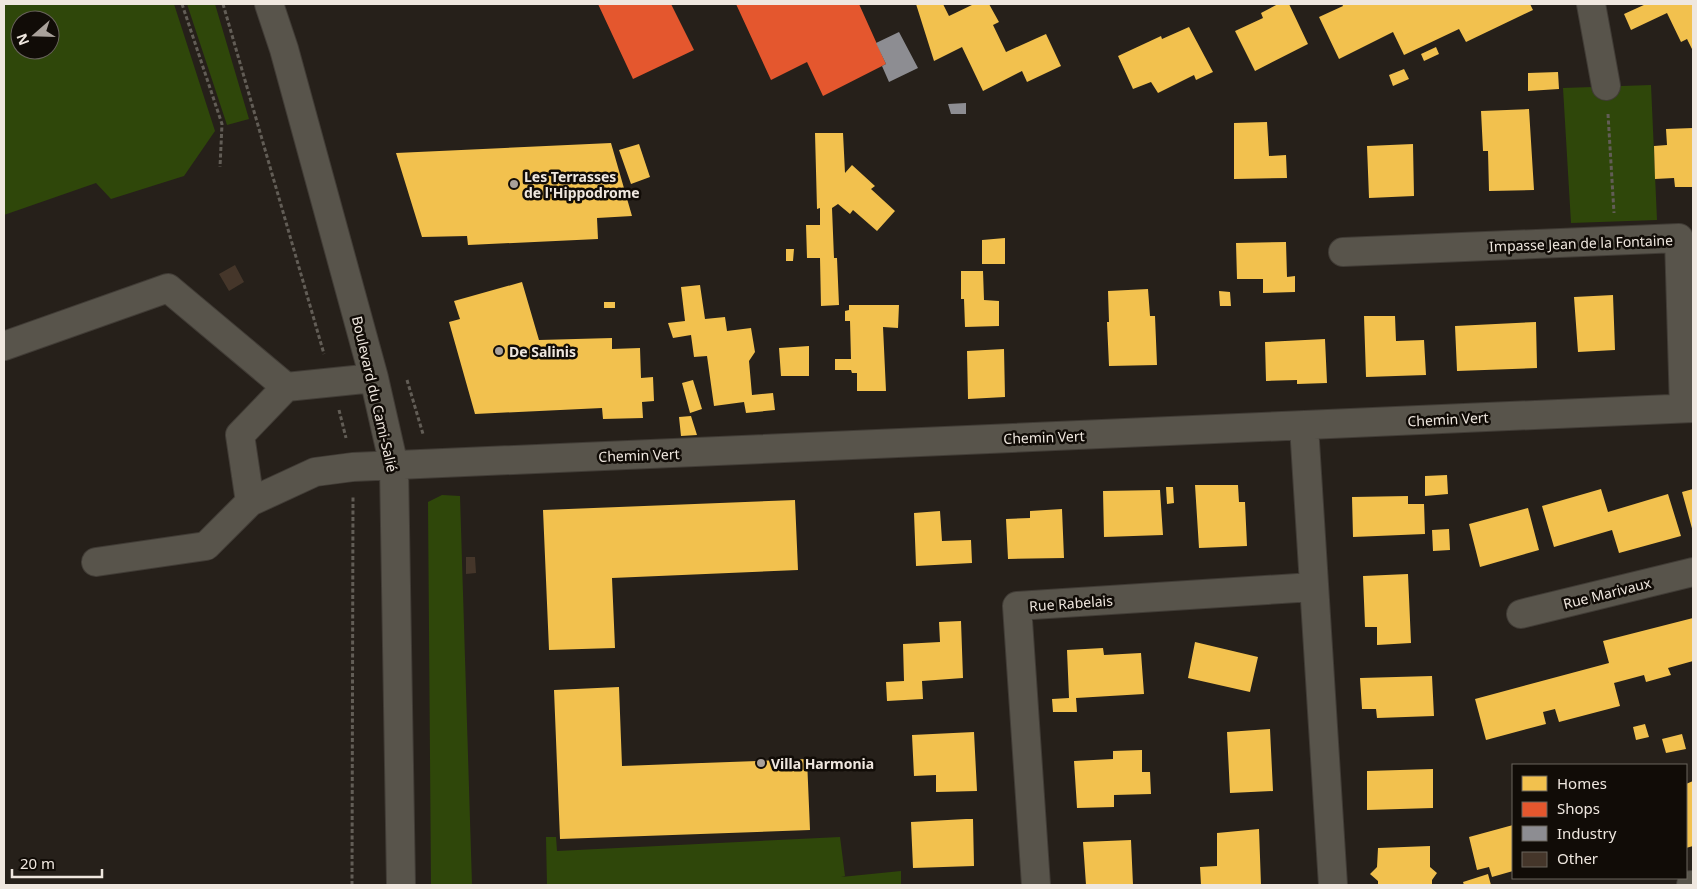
<svg xmlns="http://www.w3.org/2000/svg" width="1697" height="889" viewBox="0 0 1697 889" font-family="'Noto Sans',sans-serif">
<style>
.green{fill:#2f470a;fill-rule:evenodd}
.homes{fill:#f2c14e}
.shops{fill:#e4572e}
.industry{fill:#8d8d92}
.building{fill:#45362a}
.lines{fill:none;stroke-linecap:round;stroke-linejoin:round}
.minor-casing{stroke:#413c36;stroke-width:30}
.path{stroke:#625d56;stroke-width:3;stroke-dasharray:4 2.5;stroke-linecap:butt}
.minor{stroke:#58544b;stroke-width:28}
.poi-dot{fill:#a9a19a;stroke:#110c07;stroke-width:2}
.labels{text-anchor:middle;dominant-baseline:central;stroke-width:5;stroke-linejoin:round;paint-order:stroke}
.poi-label{font-size:14px;font-weight:bold;fill:#efe7df;stroke:#110c07;text-anchor:start}
.street-label{font-size:14px;fill:#efe7df;stroke:#110c07}
</style>
<rect width="100%" height="100%" fill="#26201a"/>
<!-- green -->
<path class="green" d="M4,4h170l41,127 -31,45 -73,23 -15,-16 -92,32zM20,20h30v30h-30z
M187,4h28l34,115 -22,6z
M1651,85l6,135 -86,3 -8,-135z
M442,495l18,1 12,389h-41l-3,-383z
M546,837h10l1,14 283,-14 5,39 -4,1 60,-6v14h-354z"/>
<!-- homes -->
<path class="homes" d="M916,4h27l6,12 25,-12h15l10,18 -6,3 13,27 40,-18 15,32 -34,16 -5,-11 -39,20 -21,-44 -28,14z
M1278,4h11l19,40 -53,27 -20,-40 28,-13 -2,-5z
M1342,4h188l3,6 -67,32 -7,-13 -55,26 -11,-23 -54,27 -20,-42 24,-11z
M1646,4h47v47l-6,-12 -6,3 -14,-29 -36,17 -7,-16z
M1189,27l24,45 -17,8 -2,-5 -36,18 -7,-11 -18,7 -15,-33 43,-20 1,3z
M1436,47l3,7 -15,7 -3,-7z
M1404,69l5,10 -16,7 -4,-11z
M1558,72l1,17 -31,2v-18z
M1529,109l5,81 -45,1 -1,-40h-5l-2,-40z
M1267,122l2,34 17,-1 1,23 -53,1v-56z
M1693,128v59h-18l-1,-9 -19,1 -1,-33 13,-1 -1,-16z
M815,133h28l2,40 7,-8 23,21 -4,3 24,22 -18,20 -24,-21 -3,4 -12,-10 -6,4 2,50h3l2,47 -18,1 -1,-48h-13l-1,-33h14v-17l-3,1z
M611,143l21,73 -35,2 1,21 -130,6 -1,-9 -45,1 -26,-84z
M639,144l11,33 -19,7 -12,-34z
M1413,144l1,52 -45,2 -2,-52z
M1005,238v26h-23v-24z
M1286,242l1,35 8,-1v16l-32,1v-14h-26l-1,-36z
M786,249h8l-1,12h-7z
M961,271h22l1,29 15,1v25l-34,1 -1,-28h-3z
M522,282l17,58 73,-2v11l28,-1 1,30 12,-1 1,24 -12,1 1,16 -40,1 -1,-11 -127,6 -26,-92 11,-3 -6,-18z
M700,285l5,34 20,-2 2,14 24,-3 4,24 -6,9 3,34 21,-2 2,17 -29,3 -2,-11 -30,4 -7,-50 -13,1 -3,-22 -18,3 -5,-15 17,-2 -4,-34z
M1148,289l2,27h5l2,49 -48,1 -2,-44h2l-1,-31z
M1219,291l11,1 1,14h-11z
M1613,295l2,55 -37,2 -4,-55z
M604,302h11v6h-11z
M849,305h50l-1,23 -15,-1 3,64h-29v-18h-5l-1,-3h-16v-11h16l-1,-38h-5v-10l4,-1z
M1364,316h31l1,25 28,-1 2,35 -60,2z
M1536,322l1,46 -80,3 -2,-45z
M1325,339l2,44 -30,1v-4l-31,1 -1,-39z
M809,346v30h-28l-2,-28z
M1004,349l1,48 -37,2 -1,-48z
M693,380l9,29 -12,4 -8,-30z
M691,416l6,19 -16,1 -2,-19z
M1447,475l1,19 -23,2v-20z
M1195,485h43l1,17h6l2,44 -48,2z
M1166,487h7l1,16 -7,1z
M1601,489l7,23 60,-18 13,42 -62,17 -7,-23 -58,17 -12,-41z
M1693,489v43l-11,-40z
M1160,490l3,45 -59,2 -1,-46z
M1408,496v8h16l1,30 -72,3 -1,-40z
M795,500l3,70 -186,8 3,70 -66,2 -6,-140z
M1528,508l11,42 -59,17 -11,-43z
M1062,509l2,49 -56,1 -2,-40 24,-1v-7z
M940,511l2,30 29,-1 1,23 -56,3 -2,-53z
M1449,529l1,21 -17,1 -1,-21z
M1408,574l3,69 -34,2v-18h-12l-2,-51z
M1693,618v43l-25,7 3,7 -25,7 -2,-7 -30,8 6,23 -61,16 -4,-13 -12,3 3,12 -60,16 -11,-41 134,-36 -6,-22z
M961,621l2,57 -41,3 1,18 -36,2 -1,-19 18,-1 -1,-37 37,-2 -1,-20z
M1195,642l63,15 -8,35 -62,-14z
M1103,648l1,7 37,-2 3,41 -68,4 1,14h-24l-1,-13 17,-1 -2,-48z
M1432,676l2,40 -57,2 -1,-9h-14l-2,-31z
M619,687l3,79 185,-7 3,71 -250,9 -6,-149z
M1645,724l4,13 -13,3 -3,-13z
M1270,729l3,62 -43,2 -3,-61z
M974,732l3,59 -41,1v-17l-22,1 -2,-41z
M1682,734l4,15 -20,4 -4,-14z
M1142,750v22h8l1,22 -37,1v12l-37,1 -3,-47 39,-2v-8z
M1433,769v39l-66,2v-39z
M1693,781v65l-7,2v-64z
M966,819h7l1,47 -61,2 -2,-46z
M1513,825v46l-21,6 -3,-10 -12,3 -8,-33z
M1259,829l2,56h-60l-1,-18 17,-1v-33z
M1131,840l2,45h-47l-3,-43z
M1430,846v21l7,6 -5,7v5h-54v-4l-8,-7 7,-7 1,-19z
M1488,874l3,11h-27l-1,-3z"/>
<!-- shops -->
<path class="shops" d="M598,4h73l23,46 -61,29z
M736,4h123l27,60 -63,32 -16,-34 -36,18z"/>
<!-- industry -->
<path class="industry" d="M899,32l19,36 -29,14 -7,-16 4,-2 -10,-21z
M966,103v11h-15l-3,-10z"/>
<!-- building -->
<path class="building" d="M235,265l9,17 -15,9 -10,-17z
M466,557h9l1,16 -10,1z"/>
<g class="lines">
<defs>
<path id="minor" d="M269,4l15,45 90,329 20,88 7,419
M1591,4l15,82
M1343,252l336,-14 5,170
M4,346l164,-58 118,99 88,-9
M1304,426l29,459
M250,502l65,-30 38,-5 1340,-59
M96,562l110,-16 44,-44 -10,-67 46,-48
M1521,614l172,-42
M1036,885l-19,-279 296,-19
M1691,885h2"/>
</defs>
<!-- minor casing -->
<use href="#minor" class="minor-casing"/>
<!-- path -->
<path class="path" d="M182,4l40,120 -2,43
M223,4l101,350
M1608,114l6,99
M407,380l16,54
M339,410l7,28
M352,885l1,-389"/>
<!-- minor -->
<use href="#minor" class="minor"/>
</g>
<!-- markers -->
<g class="poi-dot">
<circle cx="514" cy="184" r="5"/>
<circle cx="499" cy="351" r="5"/>
<circle cx="761" cy="763" r="5"/>
</g>
<g class="labels">
<!-- poi labels -->
<g class="poi-label">
<text x="524" y="176">Les Terrasses<tspan x="524" dy="16">de l'Hippodrome</tspan></text>
<text x="509" y="351">De Salinis</text>
<text x="771" y="763">Villa Harmonia</text>
</g>
<!-- street labels -->
<g class="street-label">
<text transform="translate(1581 243) rotate(-2)">Impasse Jean de la Fontaine</text>
<text transform="translate(375 394) rotate(77)">Boulevard du Cami-Salié</text>
<text transform="translate(1448 419) rotate(-3)">Chemin Vert</text>
<text transform="translate(1044 437) rotate(-2)">Chemin Vert</text>
<text transform="translate(639 455) rotate(-2)">Chemin Vert</text>
<text transform="translate(1607 593) rotate(-14)">Rue Marivaux</text>
<text transform="translate(1071 603) rotate(-4)">Rue Rabelais</text>
</g>
</g>
<!-- border -->
<rect width="1697" height="889" fill="none" stroke="#efe7df" stroke-width="10"/>
<!-- legend -->
<rect x="1512" y="764" width="175" height="115" fill="#110c07" stroke="#6a645d"/>
<rect x="1522" y="776" width="25" height="15" fill="#f2c14e" stroke="#6a645d"/>
<text x="1557" y="789" font-size="15" fill="#efe7df">Homes</text>
<rect x="1522" y="802" width="25" height="15" fill="#e4572e" stroke="#6a645d"/>
<text x="1557" y="814" font-size="15" fill="#efe7df">Shops</text>
<rect x="1522" y="826" width="25" height="15" fill="#8d8d92" stroke="#6a645d"/>
<text x="1557" y="839" font-size="15" fill="#efe7df">Industry</text>
<rect x="1522" y="852" width="25" height="15" fill="#45362a" stroke="#6a645d"/>
<text x="1557" y="864" font-size="15" fill="#efe7df">Other</text>
<!-- north arrow -->
<g transform="translate(35 35) rotate(250)"><circle r="24" fill="#110c07" stroke="#6a645d"/>
<path d="M0-4L9 19L0 12L-9 19Z" fill="#a9a19a"/>
<text y="-8" font-size="14" font-weight="bold" text-anchor="middle" fill="#efe7df">N</text>
</g>
<!-- scale -->
<path d="M12 869v8h90v-8" fill="none" stroke="#efe7df" stroke-width="2.5"/>
<text x="20" y="869" font-size="15" fill="#efe7df" stroke="#110c07" stroke-width="4" paint-order="stroke">20 m</text>
</svg>
